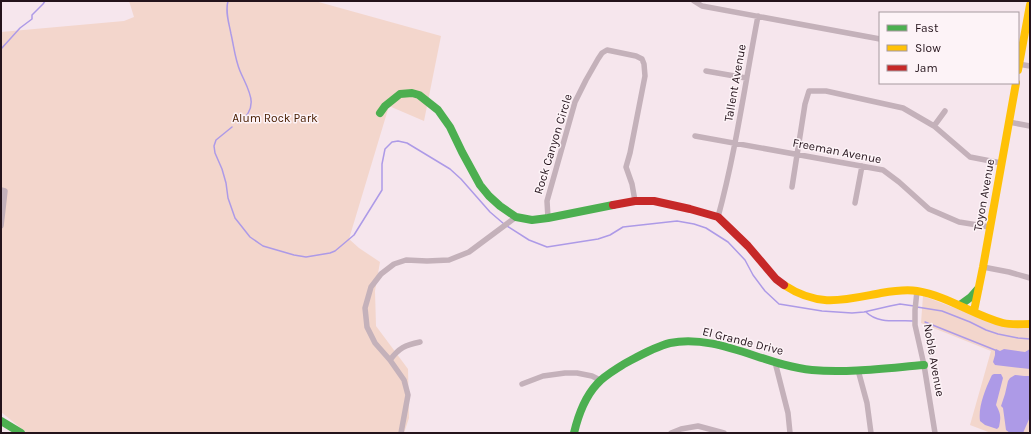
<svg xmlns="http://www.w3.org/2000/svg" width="1031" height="434" viewBox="0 0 1031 434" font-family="Karla,sans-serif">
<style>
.green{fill:#f3d6cc}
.water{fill:#ad9ae7}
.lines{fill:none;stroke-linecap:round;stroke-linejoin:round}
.stream{stroke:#ad9ae7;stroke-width:1.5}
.street{stroke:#c4b1ba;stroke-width:5.5}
.fast{stroke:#4caf50;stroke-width:8}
.slow{stroke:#ffc107;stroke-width:8}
.jam{stroke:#c62828;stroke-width:8}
.labels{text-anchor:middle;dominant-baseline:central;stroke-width:3;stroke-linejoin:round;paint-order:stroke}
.street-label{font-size:12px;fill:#24131b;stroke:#fdf3f7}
.park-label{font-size:12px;fill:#4a2003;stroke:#fdf3f7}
</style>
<rect width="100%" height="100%" fill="#f6e6ed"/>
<!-- green -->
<path class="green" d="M129,1h186l126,35 -17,85 -35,-15 -40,133 10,9 21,14 -5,29 1,35 32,43 1,49 -5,15h-377l-26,-21v-380l123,-11 10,-4z
M923,296l80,30 27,2v105h-39l-21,-8 21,-74 -70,-28z"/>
<!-- water -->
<path class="water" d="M996,349l4,2 4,-2 21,3 5,-3v20l-35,-4 -2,-3 2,-7v-5z
M994,374h7l2,4 -7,27c5,9 5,12 3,22l-2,2 -12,-4 -5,-4c-2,-14 5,-31 11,-44l1,-2z
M1015,375l9,1h6v41l-7,16h-13l-4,-3 -3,-22 -2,-2 4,-12 3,-13 2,-3z"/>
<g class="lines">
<!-- stream -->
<path class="stream" d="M228,1c-3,11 1,22 3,33 3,13 4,25 9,37 8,19 21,35 -1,52
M1,49l19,-21 12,-9v-4l11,-11 2,-3
M232,127l-16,13 -2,6 1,7 7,16 4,14 2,15 7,20 15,19 13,9 31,9 12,2 24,-4 5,-2 19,-16 28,-45v-26l3,-15 7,-7 6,-1 9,2 43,26 11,10 29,33 14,12
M507,226l22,14 18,7 51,-8 12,-4 13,-8 54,-6 17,3 12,4 22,14 17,18 8,15 12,16 14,13 43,7 30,2 12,-1 26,-6 10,-2 14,2
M917,307l25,4 28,11 16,8 12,4 20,4 12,1
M866,312c12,12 31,8 47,9
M925,322l70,28"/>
<!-- street -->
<path class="street" d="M694,1l8,5 178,33
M1018,64l12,2
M706,71l40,7
M1009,122l21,4
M934,126l11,-15
M695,136l188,34 16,12 30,27 30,13 31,5
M792,187l13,-83 4,-13h17l77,17 31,18 36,31 31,6
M1,190l4,1 -4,35
M855,203l7,-37
M718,217c18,-66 27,-134 40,-201
M548,218l-1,-17 28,-99 11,-22 12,-21 4,-6 5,-3 29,6 6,3 2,5 1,12 -15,77 -4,14 6,17 3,17
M983,267l26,5 21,6
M917,291l-2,19v15l9,40 11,68
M390,360c9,-12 15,-15 30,-18
M775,362l13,51 2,20
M858,370l9,33 4,30
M522,384l21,-8 22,-3h12l15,3 8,4
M401,433l7,-38 -4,-15 -14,-20 -15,-17 -8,-16 -2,-19 6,-21 10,-13 13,-10 12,-4 21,1 22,-1 20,-8 47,-35
M671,433l10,-4 17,-3 26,7"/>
<!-- fast -->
<path class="fast" d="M380,113l5,-7 15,-12 12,-1 7,2 19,15 12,17 12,25 18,33 9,11 11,10 16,11 16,3 16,-2 65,-13
M960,305l11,-8 7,-8
M1,421l20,12
M574,433c4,-17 11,-36 23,-49 7,-8 18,-14 27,-20 15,-8 30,-17 46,-21 46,-10 96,23 142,27 37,3 75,-2 112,-5"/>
<!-- slow -->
<path class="slow" d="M1018,70l12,-65
M784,285c35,23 59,15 97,8 12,-2 24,-4 36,-2 31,5 56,24 86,32 8,2 18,1 27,1
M974,311l9,-44 33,-184"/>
<!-- jam -->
<path class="jam" d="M613,205l22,-4h19l36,8 28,8 30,29 28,33 8,6"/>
</g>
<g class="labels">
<!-- street labels -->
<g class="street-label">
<text transform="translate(735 83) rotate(-80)">Tallent Avenue</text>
<text transform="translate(553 144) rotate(-73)">Rock Canyon Circle</text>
<text transform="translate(837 151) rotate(11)">Freeman Avenue</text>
<text transform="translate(984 195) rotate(-80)">Toyon Avenue</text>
<text transform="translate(743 341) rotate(14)">El Grande Drive</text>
<text transform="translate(934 360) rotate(80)">Noble Avenue</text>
</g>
<!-- park labels -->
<g class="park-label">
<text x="275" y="118">Alum Rock Park</text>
</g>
</g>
<!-- border -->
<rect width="1031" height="434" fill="none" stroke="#24131b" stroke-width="4"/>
<!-- legend -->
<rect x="879" y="12" width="140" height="72" fill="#fdf3f7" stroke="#a6999f"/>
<rect x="887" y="25" width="20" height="6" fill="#4caf50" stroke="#a6999f"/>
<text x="915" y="32" font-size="12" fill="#24131b">Fast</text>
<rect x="887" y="45" width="20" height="6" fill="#ffc107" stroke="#a6999f"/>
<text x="915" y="52" font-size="12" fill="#24131b">Slow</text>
<rect x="887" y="65" width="20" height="6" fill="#c62828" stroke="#a6999f"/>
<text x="915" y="72" font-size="12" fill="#24131b">Jam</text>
</svg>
